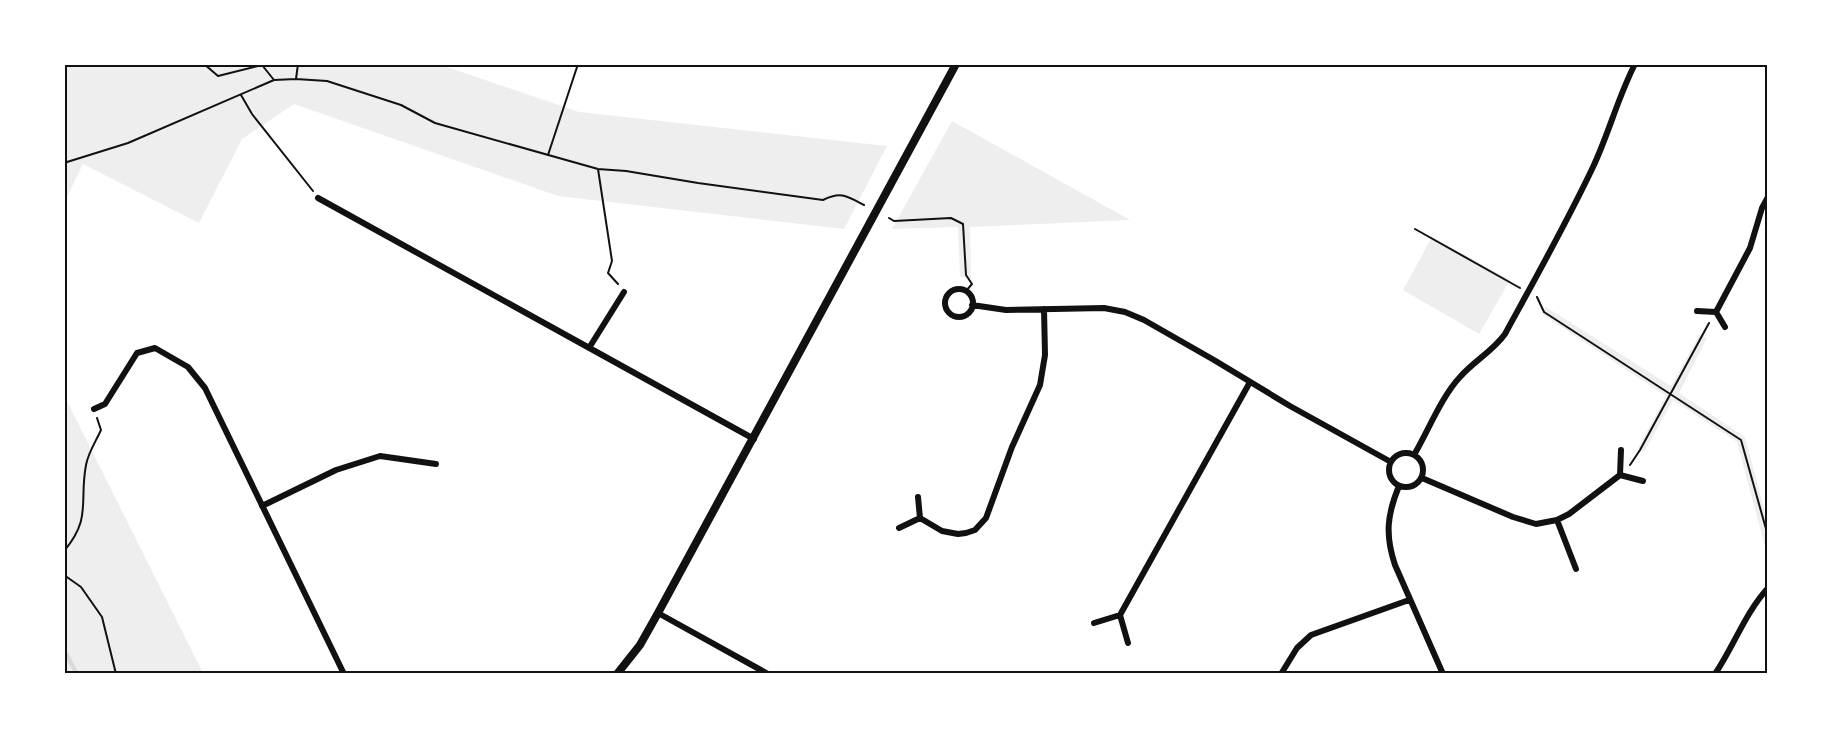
<svg xmlns="http://www.w3.org/2000/svg" width="1832" height="738" viewBox="0 0 1832 738" font-family="Barlow,sans-serif">
<style>
.green{fill:#eee}
.lines{fill:none;stroke-linecap:round;stroke-linejoin:round}
.stream{stroke:#d9d9d9;stroke-width:4.5}
.path{stroke:#111;stroke-width:2}
.minor{stroke:#111;stroke-width:6}
.tertiary{stroke:#111;stroke-width:8}
.neatline{fill:none;stroke:#111;stroke-width:2}
</style>
<rect width="100%" height="100%" fill="#fff"/>
<!-- green -->
<path class="green" d="M65,65h376l138,47 308,34 -43,83 -286,-33 -264,-92 -52,35 -43,84 -116,-59 -18,37z
M952,121l178,99 -160,7 1,51 -11,-1 -2,-50 -66,2z
M1432,237l78,43 -31,54 -76,-44z
M1546,307l125,79 29,-52 7,4 -28,55 66,44 22,83v34l-30,-112 -64,-42 -29,52 -6,-4 28,-52 -124,-82z
M64,395l139,278h-138z"/>
<g class="lines">
<!-- stream -->
<path class="stream" d="M64,650l13,24"/>
<!-- path -->
<path class="path" d="M204,64l14,12 44,-11 12,15
M296,79l2,-15
M241,95l11,19 61,77
M548,155l30,-91
M64,166l3,-4 61,-19 146,-63 22,-1 31,2 74,24 34,18 163,46 28,2 72,12 125,17c18,-9 24,-4 41,5
M598,169l14,92 -4,12 10,11
M889,218l5,3 57,-3 12,6 3,51 6,9 -6,7
M1415,229l105,59
M1537,297l7,15 197,128 27,96
M1630,465l10,-15 69,-127
M64,551c28,-33 15,-49 22,-86 2,-12 10,-24 15,-35l-4,-12
M64,575l17,12 21,30 14,57"/>
<!-- minor -->
<path class="minor" d="M318,198l436,241
M945 303a14 14 0 1 1 28 0a14 14 0 1 1-28 0Z
M972,305l34,5 98,-2 21,4 19,8 70,40 76,46 101,56
M1697,311l19,1 9,15
M1716,312l34,-64 12,-40 6,-11
M589,348l35,-56
M94,409l11,-5 32,-51 18,-5 33,19 17,21 139,286
M1621,450l-1,25 23,6
M1389 470a17 17 0 1 1 34 0a17 17 0 1 1-34 0Z
M1414,455c14,-24 28,-59 46,-78 14,-16 33,-26 45,-43 30,-55 61,-110 88,-167 16,-34 25,-70 42,-103
M1422,478l91,39 23,7 21,-4 12,-6 51,-39
M1399,486c-12,29 -14,49 -4,79l48,109
M262,506l74,-36 44,-14 56,8
M920,518l22,13 16,3 8,-1 9,-3 11,-12 26,-71 28,-62 5,-30 -1,-46
M1557,520l19,49
M899,528l21,-10 -2,-21
M658,613l110,61
M1120,615l130,-233
M1094,623l26,-8 8,28
M1281,674l16,-26 14,-13 98,-35
M1715,674c19,-28 30,-61 53,-86"/>
<!-- tertiary -->
<path class="tertiary" d="M617,674l23,-29 18,-32 298,-549"/>
</g>
<!-- border -->
<rect width="1832" height="738" fill="none" stroke="#ffffff" stroke-width="132"/>
<rect x="66" y="66" width="1700" height="606" class="neatline"/>
</svg>
